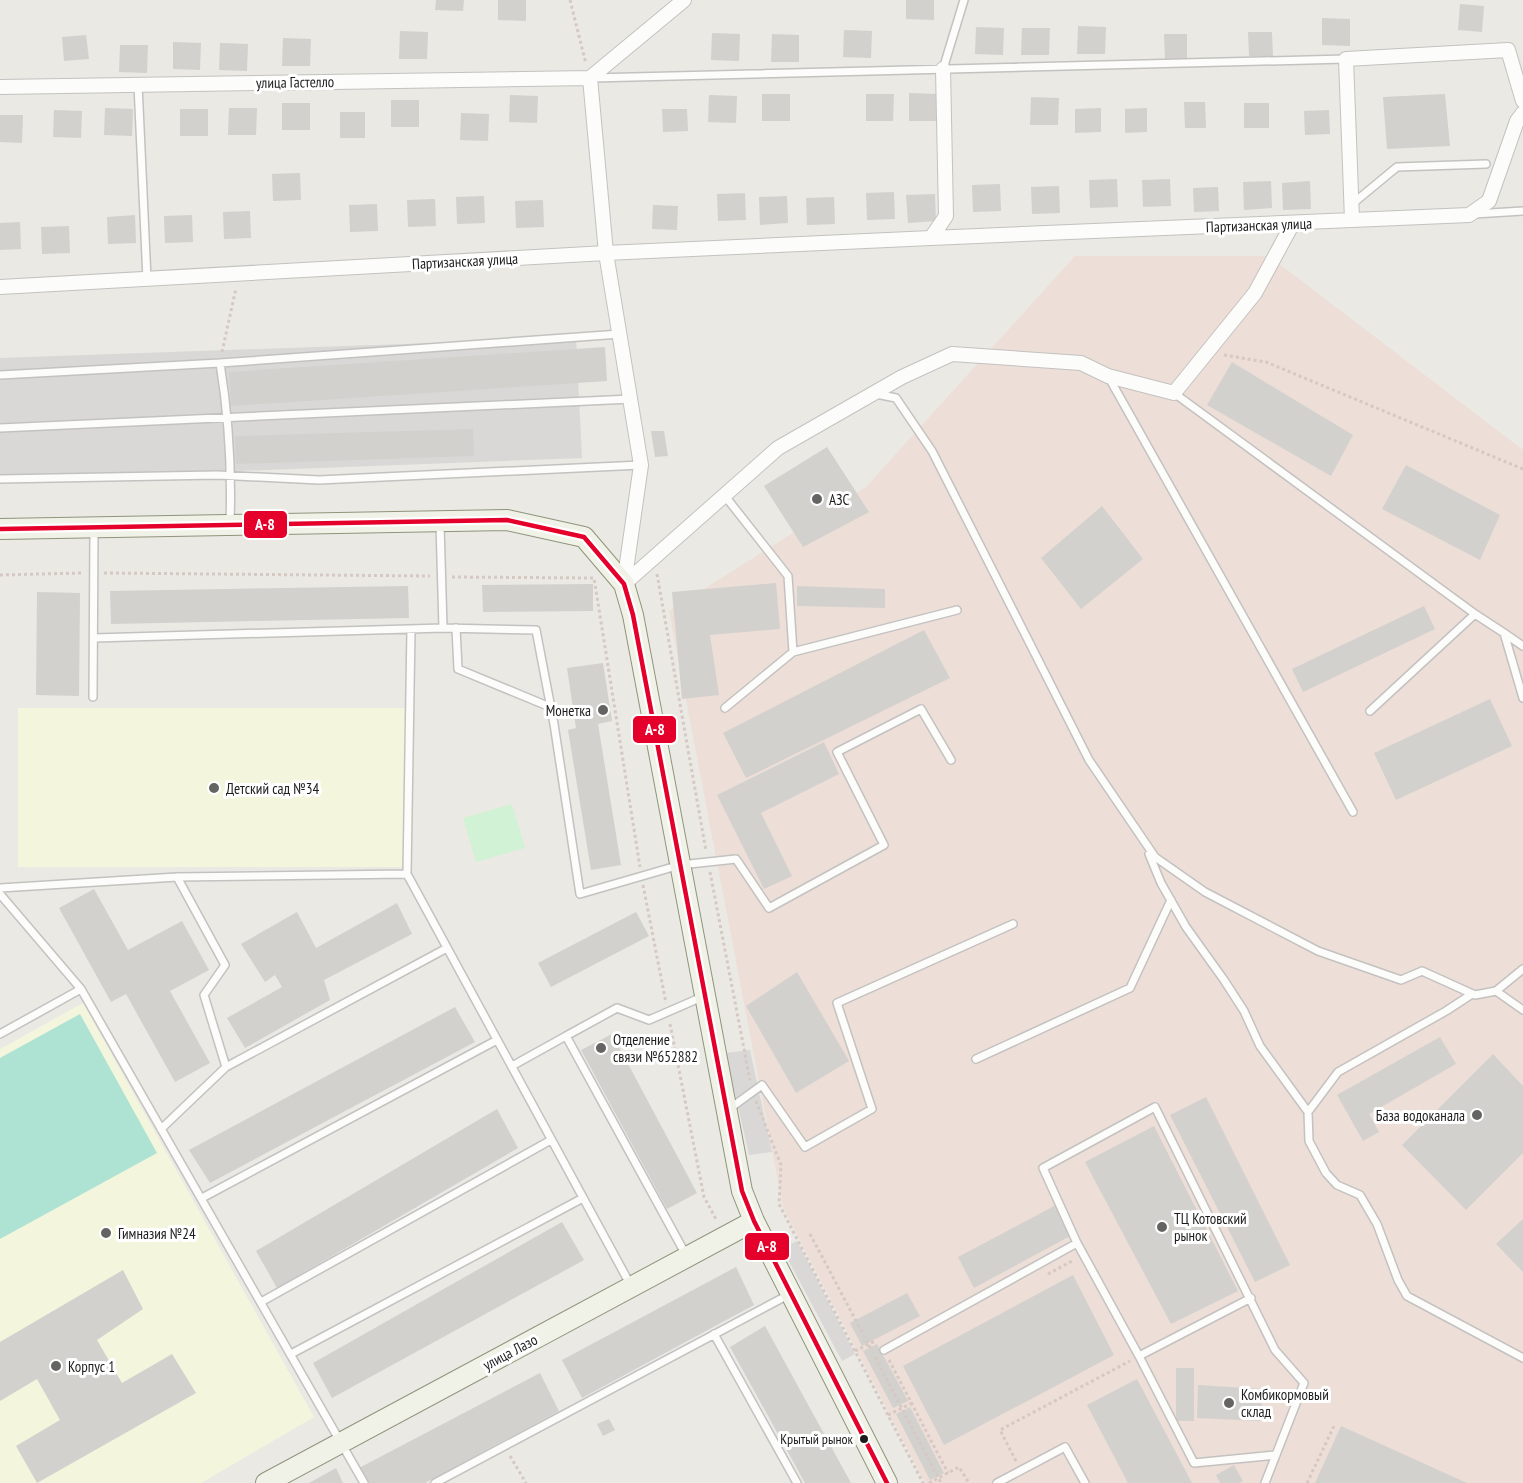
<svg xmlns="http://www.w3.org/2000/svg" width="1523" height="1483" viewBox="0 0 1523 1483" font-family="'PT Sans Narrow',sans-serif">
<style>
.residential{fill:#d9d8d6}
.commercial{fill:#edded8}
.education{fill:#f3f5dd}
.park{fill:#d1f2d5}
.pitch{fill:#aee3d4}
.building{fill:#d2d1cd}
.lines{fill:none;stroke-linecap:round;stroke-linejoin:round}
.lane-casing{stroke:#c3c2c0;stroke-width:10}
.street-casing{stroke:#c3c2c0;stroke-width:16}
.secondary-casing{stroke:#8f947c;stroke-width:22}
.path{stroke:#d6c8c3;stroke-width:3;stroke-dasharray:3 3;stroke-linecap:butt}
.lane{stroke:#fcfcfb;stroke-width:7}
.street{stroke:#fcfcfb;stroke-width:14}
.secondary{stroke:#f0f2e8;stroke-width:20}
.bus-1-casing{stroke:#fff;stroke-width:9}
.bus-1{stroke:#e4002b;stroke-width:4.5}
.poi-dot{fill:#646462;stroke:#fff;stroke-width:2}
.bus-dot{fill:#1c1c1c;stroke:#fff;stroke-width:2}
.labels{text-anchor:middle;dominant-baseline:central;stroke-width:6;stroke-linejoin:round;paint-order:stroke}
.bus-label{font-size:14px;fill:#1c1c1c;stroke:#fff;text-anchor:end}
.street-label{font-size:15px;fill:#1c1c1c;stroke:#fff}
.poi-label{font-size:15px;fill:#1c1c1c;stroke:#fff;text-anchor:start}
.line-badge{stroke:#fff;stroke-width:2}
.badge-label{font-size:16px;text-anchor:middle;font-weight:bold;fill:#fff}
</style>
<rect width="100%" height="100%" fill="#eae9e4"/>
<!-- residential -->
<path class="residential" d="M576,338l6,120 -582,22v-122z
M750,1050l22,102 -23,3 -23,-102z
M797,1241l58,113 -13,7 -60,-113z"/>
<!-- commercial -->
<path class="commercial" d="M1075,256h194l254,194v1033h-598l-142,-276 -114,-596 197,-124z"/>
<!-- education -->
<path class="education" d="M18,708h391l1,159h-392z
M83,1003l231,414 -113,66h-201v-434z"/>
<!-- park -->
<path class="park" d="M512,804l13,44 -49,14 -13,-44z"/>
<!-- pitch -->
<path class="pitch" d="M80,1014l77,139 -157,86v-181z"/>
<!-- building -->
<path class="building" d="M436,0h28l-1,11 -28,-1z
M498,0h28v21l-28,-1z
M906,0h28v20l-28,-1z
M1460,4l24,2 -2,26 -24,-2z
M1322,18l28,1v27l-28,-1z
M1078,26l28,1 -1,27h-28z
M976,27l28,1 -1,27 -28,-1z
M1022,28h28l-1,27h-28z
M844,30l28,1 -1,27 -28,-1z
M400,31l28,1 -1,27h-28z
M1248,32h24l1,24h-24z
M712,33l28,1 -1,27 -28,-1z
M772,34l27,1v27h-28z
M1164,34h23v24l-22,1z
M86,35l3,24 -25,2 -2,-24z
M283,38l28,1 -1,27h-28z
M173,42l28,1 -1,27 -27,-1z
M220,43l28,1 -1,27 -28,-1z
M120,45h28l-1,28 -28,-1z
M909,93l28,1v27h-28z
M762,94h28v27h-28z
M866,94h28l-1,27h-27z
M1445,94l5,52 -63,3 -4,-52z
M510,95l28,1 -1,27 -28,-1z
M709,95l28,1 -1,27 -28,-1z
M1031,97l28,1 -1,27h-28z
M391,100h28v27h-28z
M1184,102h21l1,26h-21z
M282,103h28v27h-28z
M1244,103h25v25h-25z
M105,108l28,1 -1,27 -28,-1z
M229,108h28l-1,27h-28z
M1101,108v24l-26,1v-24z
M1147,108v24l-22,1v-24z
M180,109h28v27h-28z
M662,109h25l1,22 -25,1z
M54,110l28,1 -1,27 -28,-1z
M1329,110l1,24 -25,1 -1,-24z
M340,112h25v26h-25z
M461,113l28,1 -1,27 -28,-1z
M0,115h23l-1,28 -22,-1z
M300,173l1,27 -28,1 -1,-27z
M1117,179l1,28 -28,1 -1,-28z
M1170,179l1,27 -28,1 -1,-27z
M1271,181l1,27 -28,2 -1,-28z
M1310,181l1,28 -28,1 -1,-27z
M1000,184l1,27 -28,1 -1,-27z
M1059,186l1,27 -28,1 -1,-27z
M1218,187l1,24 -25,1 -1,-24z
M894,192l1,27 -28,1 -1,-27z
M745,193l1,27 -28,1 -1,-27z
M935,194l1,27 -28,2 -2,-28z
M484,196l1,27 -28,1 -1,-27z
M787,196l1,27 -28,2 -1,-28z
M834,197l1,27 -28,1 -1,-27z
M435,199l1,27 -28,1 -1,-27z
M543,200l1,27 -28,1 -1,-27z
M377,204l1,27 -28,1 -1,-27z
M653,205l25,1 -1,24 -25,-1z
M250,211l1,27 -27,1 -1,-27z
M135,215l1,28 -28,1 -1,-27z
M192,215l1,27 -28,1 -1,-27z
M20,222l1,27 -21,1v-27z
M69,226l1,27 -28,1 -1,-27z
M605,347l2,34 -376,25 -2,-34z
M1232,362l121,73 -22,41 -124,-71z
M473,429l1,27 -238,8 -1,-28z
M651,431h13l4,25 -13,1z
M827,447l42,65 -66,35 -39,-61z
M1406,465l94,50 -20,45 -98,-51z
M1102,506l41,53 -62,50 -40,-51z
M776,583l4,46 -70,6 9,60 -37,4 -10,-107z
M593,584v27l-110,1 -1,-27z
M408,586l1,32 -298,6 -1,-33z
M797,586l88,3v19l-88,-2z
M37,592l43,1 -1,103 -43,-1z
M1424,606l11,23 -132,63 -11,-23z
M924,630l26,48 -204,100 -23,-45z
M603,663l9,58 -14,3 23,141 -30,5 -23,-140 8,-2 -9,-60z
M1490,699l22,47 -116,54 -22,-47z
M824,742l15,32 -78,39 31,63 -28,13 -47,-94z
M94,889l34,61 54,-29 27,49 -39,21 40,72 -35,19 -49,-88 -15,8 -52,-94z
M397,903l15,31 -88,46 6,20 -85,48 -18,-30 55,-31 -7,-12 -10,7 -24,-38 56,-32 19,36z
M636,912l13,24 -98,51 -13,-24z
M797,972l52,89 -53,32 -50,-87z
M455,1007l20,35 -265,141 -21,-33z
M612,1034l85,159 -30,16 -86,-159z
M1440,1037l16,27 -87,50 10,18 -16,9 -26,-46z
M1493,1054l30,32v67l-57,57 -64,-65z
M1206,1097l84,168 -35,17 -85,-167z
M497,1109l21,39 -241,140 -21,-37z
M1154,1126l84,165 -67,33 -86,-162z
M1056,1205l16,30 -98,53 -16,-31z
M1523,1219v53l-27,-28z
M562,1222l22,38 -252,138 -19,-35z
M736,1267l18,38 -172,93 -20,-38z
M123,1270l20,39 -46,31 25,43 50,-29 24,39 -159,90 -21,-37 44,-26 -23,-41 -37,22v-59z
M1073,1275l41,80 -170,90 -41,-79z
M907,1293l13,23 -58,30 -12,-23z
M765,1326l86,157h-46l-75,-136z
M877,1344l31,57 -15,7 -30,-57z
M1176,1368h18v53h-18z
M540,1373l19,38 -134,72h-57l-9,-15z
M1137,1379l55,104h-64l-41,-78z
M1198,1385l65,4 -3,32 -63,-3z
M910,1407l34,66 -14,7 -34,-66z
M609,1419l6,11 -12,6 -6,-12z
M1341,1426l126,57h-152z
M1234,1465l9,16 -4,2h-19l-4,-8z
M336,1468l7,15h-34z"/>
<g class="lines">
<defs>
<path id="lane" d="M943,69l21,-69
M592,78l754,-19
M138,85l9,194
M1351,205l46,-38 89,-3
M1474,214l49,-3
M220,363c9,56 12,103 10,159
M0,375l220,-12 400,-29
M1108,376l245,436
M1174,393l301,221 -105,97
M876,394l20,4 36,53 157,309 66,97 50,35 113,59 83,29 21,-9 53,24 21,-4 27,-22
M0,428l631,-29
M0,479l217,-4 102,5 322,-15
M725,496l63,80 5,76
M440,524l3,104
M1475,614l29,19
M456,628l2,41 92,38
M94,638l349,-10 93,2 18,94 26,170 100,-29 56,-6 33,49 115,-63 -47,-93 84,-43 30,51
M1523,646l-19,-13 19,65
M93,697l1,-167
M725,708l68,-56 164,-42
M1149,854l12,29 25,44 38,53 20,31 16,35 48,66 30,-40 108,-61 26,-17
M407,874l4,-245
M177,877l48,88 -21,30 22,72
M0,888l177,-11 230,-3 223,410
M0,894l81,95 283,494
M1496,991l27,19
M0,1034l81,-45
M976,1059l154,-71 41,-88
M512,1066l54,-30
M729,1109l33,-24 43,62 67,-38 -35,-106 176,-79
M1308,1112l1,29 17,32 11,12 23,10 17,29 21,56 9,16 116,62
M161,1129l65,-62 221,-119
M202,1198l295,-158
M1077,1243l-34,-75 112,-61 120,243 29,33 -39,100
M686,1255l-120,-219 51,-28 32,12 53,-23
M261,1302l290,-162
M714,1334l83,149
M884,1350l193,-107 62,113 55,107 82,-8
M291,1354l292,-156
M1139,1356l112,-58
M435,1483l355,-189
M997,1483l68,-36 20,36"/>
<path id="street" d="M590,78l16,175 35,212 -17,119
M590,78l94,-78
M0,87l590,-9
M1352,220l-6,-161 162,-9 15,51
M931,238l538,-23 20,-14 28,-80 6,-8
M0,287l606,-34 325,-15 15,-22 -3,-147
M624,584l154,-136 124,-71 50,-23 129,9 27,13 66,17 81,-100 38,-70"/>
<path id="secondary" d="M0,529l507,-9 77,17 40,47 9,31 109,576 12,30 133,262
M266,1483l488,-262"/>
</defs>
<!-- lane casing -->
<use href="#lane" class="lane-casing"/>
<!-- street casing -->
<use href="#street" class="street-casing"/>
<!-- secondary casing -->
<use href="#secondary" class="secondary-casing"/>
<!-- path -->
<path class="path" d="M570,0l16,64
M222,352l14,-64
M1224,355l42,7 257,107
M104,573l326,3
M657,574l49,277
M0,575l82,-2
M452,577l142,1 46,289
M710,872l40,208
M643,885l23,118
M670,1024l34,173 13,24
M756,1101l25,64 -2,39 144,279
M810,1234l62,117
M1048,1274l26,-14
M855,1351l20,-10
M875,1357l66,126
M889,1360l59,113
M888,1415l24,-12
M510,1456l16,27
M1016,1461l-16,-31 130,-69
M929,1483l30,-16 10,16
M1307,1483l28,-59"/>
<!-- lane -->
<use href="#lane" class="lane"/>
<!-- street -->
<use href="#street" class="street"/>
<!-- secondary -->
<use href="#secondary" class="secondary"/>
<defs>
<path id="bus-1" d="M0,529l507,-9 77,17 40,47 9,31 109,576 12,30 133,262"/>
</defs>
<!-- bus-1 casing -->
<use href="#bus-1" class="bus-1-casing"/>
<!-- bus-1 -->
<use href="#bus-1" class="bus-1"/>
</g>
<!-- markers -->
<g class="poi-dot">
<circle cx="817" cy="499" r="6"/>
<circle cx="603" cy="710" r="6"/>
<circle cx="214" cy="788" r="6"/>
<circle cx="601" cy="1048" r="6"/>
<circle cx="1477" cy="1115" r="6"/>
<circle cx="1162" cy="1227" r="6"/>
<circle cx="106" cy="1233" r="6"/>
<circle cx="56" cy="1366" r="6"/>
<circle cx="1229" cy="1403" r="6"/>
</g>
<circle class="bus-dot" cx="864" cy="1439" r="5"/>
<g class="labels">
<!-- bus labels -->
<g class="bus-label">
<text x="853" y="1439">Крытый рынок</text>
</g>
<!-- street labels -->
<g class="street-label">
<text transform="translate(295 82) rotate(-1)">улица Гастелло</text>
<text transform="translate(1259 225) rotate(-2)">Партизанская улица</text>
<text transform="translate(465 261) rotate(-3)">Партизанская улица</text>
<text transform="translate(510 1352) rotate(-28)">улица Лазо</text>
</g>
<!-- poi labels -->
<g class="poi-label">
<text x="829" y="499">АЗС</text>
<text x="591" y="710" text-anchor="end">Монетка</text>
<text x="226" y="788">Детский сад №34</text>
<text x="613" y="1039">Отделение<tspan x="613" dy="17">связи №652882</tspan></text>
<text x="1465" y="1115" text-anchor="end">База водоканала</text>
<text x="1174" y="1218">ТЦ Котовский<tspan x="1174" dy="17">рынок</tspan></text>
<text x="118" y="1233">Гимназия №24</text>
<text x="68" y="1366">Корпус 1</text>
<text x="1241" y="1394">Комбикормовый<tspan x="1241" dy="17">склад</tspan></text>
</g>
</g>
<g class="line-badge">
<rect x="243" y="510" width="45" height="29" rx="6" fill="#e4002b"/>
<rect x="632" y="715" width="45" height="29" rx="6" fill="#e4002b"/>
<rect x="744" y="1232" width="46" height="29" rx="6" fill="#e4002b"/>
</g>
<g class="badge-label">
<text x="265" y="530">А-8</text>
<text x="655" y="735">А-8</text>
<text x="767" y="1252">А-8</text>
</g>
</svg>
